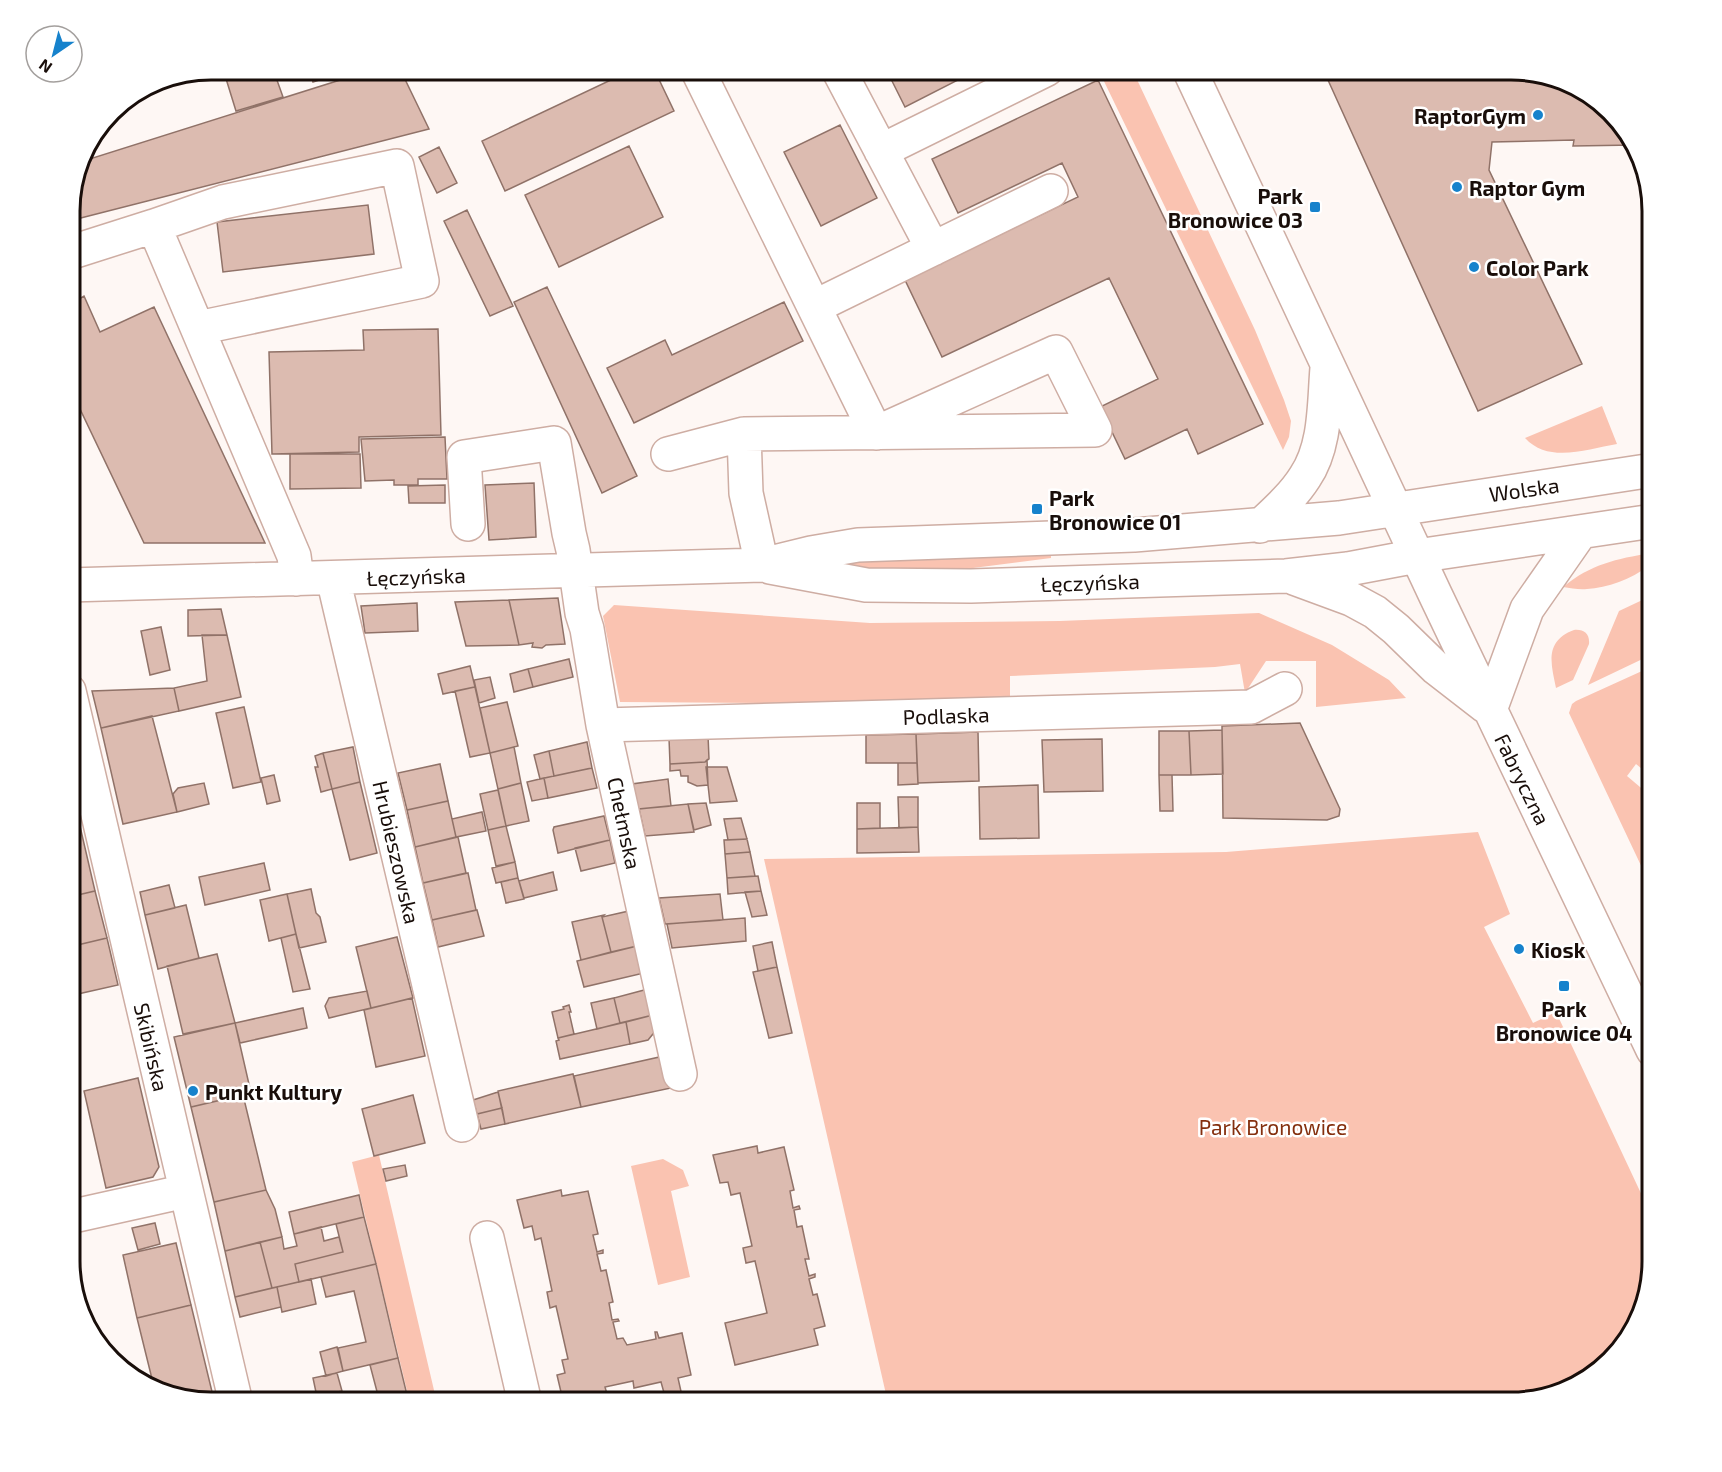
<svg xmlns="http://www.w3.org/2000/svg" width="1722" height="1472" viewBox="0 0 1722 1472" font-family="'Exo 2',sans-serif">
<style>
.green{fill:#fac3b1}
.building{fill:#dcbbb0;stroke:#907268;stroke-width:1.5}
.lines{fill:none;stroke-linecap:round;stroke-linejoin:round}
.minor-casing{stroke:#ceada3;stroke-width:36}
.minor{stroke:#fff;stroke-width:33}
.poi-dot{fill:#1682cc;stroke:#fff;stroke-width:2}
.labels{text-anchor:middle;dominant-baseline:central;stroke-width:5;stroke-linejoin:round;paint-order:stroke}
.poi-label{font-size:21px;font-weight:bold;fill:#190e0a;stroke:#fff;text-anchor:start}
.street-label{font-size:21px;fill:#190e0a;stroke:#fff}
.park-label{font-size:21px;fill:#842f0e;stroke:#fff}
.rim{fill:none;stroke:#190e0a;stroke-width:3}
</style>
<rect width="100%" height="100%" fill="#fef7f4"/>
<!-- green -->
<path class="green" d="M1098,69h34l123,261 29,70 7,21 -2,16 -6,13z
M1602,406l15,38c-30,5 -68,20 -92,-6z
M1651,553l-3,13c-16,13 -41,22 -61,23 -8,1 -16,-1 -24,-2 28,-23 53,-28 88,-34z
M1051,554v4l-125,16 -135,-11z
M1653,595v59l-65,31 31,-74z
M614,605l256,18 190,-2 199,-8 73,32 57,35 17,18 -90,9v-46h-50l-21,32 -5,-29 -25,3 -205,9v22l-241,5 -149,-1 -17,-86z
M1574,630c10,-1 16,4 15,14l-16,36 -17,8c-5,-24 -12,-47 18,-58z
M1653,666v112l-17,-14 -9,12 26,22 -5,5 5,13v56l-2,1 2,18 -84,-178 3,-9 4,-3z
M1478,832l32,82 -26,13 49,96 23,-11 97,207v43l-11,53 -24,40 -52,37 -55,11h-623l-124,-544 462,-7z
M379,1155l58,248h-27l-58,-241z
M663,1159l20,11 6,16 -18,5 19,86 -32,8 -27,-119z"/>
<!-- building -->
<path class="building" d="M223,69h50l10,28 -47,14z
M309,69h44l-40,13z
M375,69h25l29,60 -360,92v-20l11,-39z
M634,69h20l20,42 -169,80 -23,-50z
M886,69h67l5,11 -53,27z
M1323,69h189l53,11 40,24 29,41 -61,1 1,-6 -82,2 -3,28 93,194 -104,47z
M1098,80l165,344 -65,30 -11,-25 -62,30 -25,-52 58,-28 -49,-101 -167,79 -37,-77 173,-83 -16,-34 -104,50 -26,-54z
M840,125l37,73 -56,28 -37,-74z
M629,146l34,71 -104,50 -34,-72z
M439,147l18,36 -20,10 -18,-36z
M368,205l6,49 -151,18 -6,-50z
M467,210l46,96 -23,10 -46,-95z
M547,287l90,189 -35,17 -88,-191z
M84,296l16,36 54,-25 111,236h-121l-75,-157v-81z
M784,302l19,39 -169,82 -27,-55 58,-28 7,15z
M438,329l3,106 -82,2v15l-87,2 -3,-102 95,-2 -1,-20z
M445,437l2,42h-29v6h-24v-5l-29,1 -4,-42z
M290,454h70l1,34 -71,1z
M534,483l2,54 -47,3 -4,-55z
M445,485v18h-36l-1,-17z
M558,598l7,46 -19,1 -4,3 -10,-1 1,-4 -14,2 -10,-45z
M509,600l10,45 -53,1 -11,-44z
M417,603l1,28 -53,2 -4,-27z
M221,609l6,26 -39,1v-26z
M161,627l9,43 -20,5 -9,-44z
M202,635h25l14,62 -62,14 -5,-23 33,-7z
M569,659l4,18 -40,10 -5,-18z
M470,666l5,21 -32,7 -5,-20z
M528,669l5,18 -19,5 -4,-18z
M490,677l5,21 -16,5 -5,-23z
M475,687l15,66 -20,4 -15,-66z
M174,688l5,23 -78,17 -9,-37z
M507,702l11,44 -28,7 -10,-45z
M244,707l17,75 -28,6 -17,-75z
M152,716l25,96 -54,12 -22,-96z
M1300,723l40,86 -1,7 -12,4 -104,-2 -1,-92z
M1222,730l1,44 -32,1 -2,-44z
M1159,731h30l2,44h-32z
M978,732l1,49 -61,2 -2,-49z
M916,734l1,29h-51v-28z
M708,735l1,24 -4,3 -35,2 -1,-26z
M1102,739l1,52 -59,1 -2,-52z
M587,742l5,26 -38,8 -5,-25z
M353,747l7,35 -28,7 -9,-36z
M514,747l7,36 -23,6 -8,-36z
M549,751l5,25 -14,3 -6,-24z
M323,753l9,36 -11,3 -6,-25h3l-3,-11z
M707,760l1,25 -11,1 -9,-4v-6h-7l-1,-6 -10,1v-7l35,-2z
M898,763h19l1,21 -20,1z
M440,764l8,37 -41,9 -9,-37z
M706,767h21l10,34 -27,2z
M592,768l5,20 -49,10 -4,-20z
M274,775l6,26 -13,3 -6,-26z
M1159,775h13l1,36h-13z
M544,778l4,20 -16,3 -5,-19z
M668,779l3,27 -33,3 -6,-25z
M360,782l17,71 -27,7 -18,-71z
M204,783l5,21 -32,8 -4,-18 5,-6z
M521,783l8,38 -23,5 -8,-37z
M1038,785l1,53 -59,1 -1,-52z
M498,790l8,36 -18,4 -8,-36z
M69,796h4l22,95 -26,6z
M898,797h20v30l-19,1z
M448,801l8,36 -41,10 -8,-37z
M706,803l5,22 -17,5 -6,-26z
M857,803h23v25l-23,1z
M688,804l6,28 -49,4 -6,-27z
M482,812l4,19 -30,6 -4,-18z
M604,816l6,24 -52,13 -5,-23 1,-3z
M741,818l6,21 -19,1 -4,-21z
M506,826l9,36 -19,4 -8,-36z
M918,827l1,25 -62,1v-24z
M458,837l8,36 -43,10 -8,-36z
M747,839l3,13 -25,2 -1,-14z
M610,840l5,23 -34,8 -6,-23z
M750,852l5,24 -28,2 -2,-24z
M515,862l3,16 -22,5 -4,-15z
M264,863l6,27 -65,15 -6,-28z
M553,872l4,18 -33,8 -5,-17z
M468,873l8,37 -44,10 -9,-37z
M758,876l3,15 -33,3 -1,-16z
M518,878l6,21 -18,4 -5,-21z
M169,885l6,23 -30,7 -5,-23z
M311,889l5,24 4,4 6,25 -27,6 -12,-54z
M95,891l12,47 -38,9v-50z
M761,891l6,24 -15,2 -7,-25z
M287,894l9,40 -27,7 -9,-41z
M720,894l3,26 -58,4 -6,-26z
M186,905l13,53 -41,11 -13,-54z
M477,910l7,26 -46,11 -6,-27z
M629,911l8,35 -26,6 -9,-35z
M604,915l-2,2 9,35 -30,8 -9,-38z
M745,918l1,23 -74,7 -5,-24z
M296,934l14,55 -17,3 -12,-54z
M397,937l16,61 -42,10 -15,-61z
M107,938l11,47 -49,11v-49z
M772,942l5,25 -19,4 -5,-25z
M637,946l7,27 -60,14 -7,-26z
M217,954l18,69 -52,11 -16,-68z
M777,967l15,66 -23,5 -16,-66z
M648,989l5,26 -33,8 -6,-25z
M367,991l4,17 -42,10 -4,-12 4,-8z
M412,998l13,58 -49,11 -12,-57z
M614,998l6,25 -23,6 -6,-26z
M569,1005l2,7h-2l5,22 -16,4 -6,-26 12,-3 -1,-2z
M303,1008l4,20 -67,15 -5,-20z
M653,1015l4,14 -9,11 -18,4 -4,-22z
M626,1022l4,22 -70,15 -4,-18 3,-1 -1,-2z
M235,1023l16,70 -60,14 -17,-70z
M664,1056l7,32 -90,19 -7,-31z
M69,1072l5,22 -5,1z
M573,1074l8,33 -76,17 -7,-33z
M138,1078l21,89 -6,10 -47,11 -22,-97z
M498,1092l4,16 -25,6 -4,-14z
M243,1095l23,95 -52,12 -23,-95z
M413,1095l12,48 -51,13 -12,-47z
M502,1108l3,16 -24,5 -4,-15z
M757,1146l1,7 26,-6 10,43 -4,1 3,17 6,-2 1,3 -6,1 3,17 5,-1 7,33h-4l4,17 6,-2v3l-6,2 4,16 4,-1 8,32 -11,3 4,16 -83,20 -10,-42 42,-10 -12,-52 -9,2 -3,-15 9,-2 -12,-53 -9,2 -3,-13 -8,1 -7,-28z
M405,1165l2,11 -21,5 -3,-12z
M266,1190l9,19 7,28 -57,14 -11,-49z
M561,1190l1,6 26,-5 10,43 -5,1 4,17 6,-2v3l-6,1 4,17 5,-1 7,32 -4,1 3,17 6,-1 1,2 -6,1 4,17 6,-1 4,7 29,-6 -1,-7h2l2,6 23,-5 9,42 -13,3 4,18 -16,4 -5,-18 -27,6 -1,-7 -28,6 2,7 -40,9 -8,-1 -2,-10h4l-4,-17 8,-2 -3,-13 6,-1 -12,-53 -6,2 -3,-16 5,-1 -11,-53 -6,2 -3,-14 -8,2 -7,-28z
M359,1195l5,22 -70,17 -5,-22z
M364,1217l12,47 -77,18 -4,-18 48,-12 -7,-28z
M155,1223l5,21 -22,6 -6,-22z
M321,1227l3,14 15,-4 4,15 -48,12 4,18 -27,6 -12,-46 22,-5 2,12 13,-3 -3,-12z
M260,1242l12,46 -37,9 -10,-46z
M176,1243l15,62 -54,13 -14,-63z
M376,1264l22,94 -55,13 -5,-23 28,-6 -12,-51 -28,6 -5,-20z
M311,1279l5,25 -34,8 -5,-25z
M277,1287l4,20 -41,10 -5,-20z
M191,1305l23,95 -9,2 -50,-11 -18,-73z
M337,1347l6,24 -17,5 -6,-24z
M398,1358l11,45h-29l-10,-38z
M337,1373l5,18 -25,6 -4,-19z"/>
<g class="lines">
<defs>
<path id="minor" d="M697,69l179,364 180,-81 39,78 -351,4 2,59 16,72
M838,69l95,180
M1189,69l246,525 218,456
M881,151l166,-82
M154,226l69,-24 174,-36 25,115 -224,47
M69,253l85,-27 140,330 3,23
M814,307l237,-116
M668,454l76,-20
M468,524l-4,-67 90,-14 15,90 4,17 9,63 5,16 16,96 77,349
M1260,526c16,-15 33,-30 45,-49 21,-31 19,-73 22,-109
M770,567l96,18 105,1 315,-10 62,-7 69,-13 236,-35
M333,578l129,547
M1294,578l57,21 24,13 21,17 40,39 49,38
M69,585l693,-20 49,-12 47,-8 276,-10 205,-17 314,-48
M69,691l167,712
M1490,710l37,-101 53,-76
M603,725l648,-18 34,-18
M69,1217l117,-26
M487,1238l38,165"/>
</defs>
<!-- minor casing -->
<use href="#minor" class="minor-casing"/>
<!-- minor -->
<use href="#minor" class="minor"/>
</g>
<!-- markers -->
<g class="poi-dot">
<circle cx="1538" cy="115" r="6"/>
<circle cx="1457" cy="187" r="6"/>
<rect x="1309" y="201" width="12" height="12" rx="3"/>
<circle cx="1474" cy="267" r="6"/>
<rect x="1031" y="503" width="12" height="12" rx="3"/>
<circle cx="1519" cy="949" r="6"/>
<rect x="1558" y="980" width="12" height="12" rx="3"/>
<circle cx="193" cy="1091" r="6"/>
</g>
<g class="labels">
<!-- poi labels -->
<g class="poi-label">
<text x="1526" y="115" text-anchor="end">RaptorGym</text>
<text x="1469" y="187">Raptor Gym</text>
<text x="1303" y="195" text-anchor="end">Park<tspan x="1303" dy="24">Bronowice 03</tspan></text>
<text x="1486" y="267">Color Park</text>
<text x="1049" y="497">Park<tspan x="1049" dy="24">Bronowice 01</tspan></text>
<text x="1531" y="949">Kiosk</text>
<text x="1564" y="1008" text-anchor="middle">Park<tspan x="1564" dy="24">Bronowice 04</tspan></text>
<text x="205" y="1091">Punkt Kultury</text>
</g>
<!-- street labels -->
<g class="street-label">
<text transform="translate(1524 489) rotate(-8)">Wolska</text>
<text transform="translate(416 576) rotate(-2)">Łęczyńska</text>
<text transform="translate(1090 582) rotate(-2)">Łęczyńska</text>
<text transform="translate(946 715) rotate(-2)">Podlaska</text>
<text transform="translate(1523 779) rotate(64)">Fabryczna</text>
<text transform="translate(625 823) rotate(78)">Chełmska</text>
<text transform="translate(397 852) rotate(77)">Hrubieszowska</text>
<text transform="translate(152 1047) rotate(77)">Skibińska</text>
</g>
<!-- park labels -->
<g class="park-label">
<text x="1273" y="1126">Park Bronowice</text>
</g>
</g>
<!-- crop -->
<path d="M0 0H1722V1472H0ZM211 80H1511A131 131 0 0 1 1642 211V1261A131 131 0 0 1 1511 1392H211A131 131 0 0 1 80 1261V211A131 131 0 0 1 211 80Z" fill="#fff" fill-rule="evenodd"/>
<path class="rim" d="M211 80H1511A131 131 0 0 1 1642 211V1261A131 131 0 0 1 1511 1392H211A131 131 0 0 1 80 1261V211A131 131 0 0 1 211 80Z"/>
<!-- north arrow -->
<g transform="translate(54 54) rotate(215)"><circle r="28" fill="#ffffff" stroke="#a39f9d" stroke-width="1.5"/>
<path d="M0-4.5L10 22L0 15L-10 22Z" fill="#1682cc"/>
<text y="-9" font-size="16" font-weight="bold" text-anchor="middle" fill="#190e0a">N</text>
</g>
</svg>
